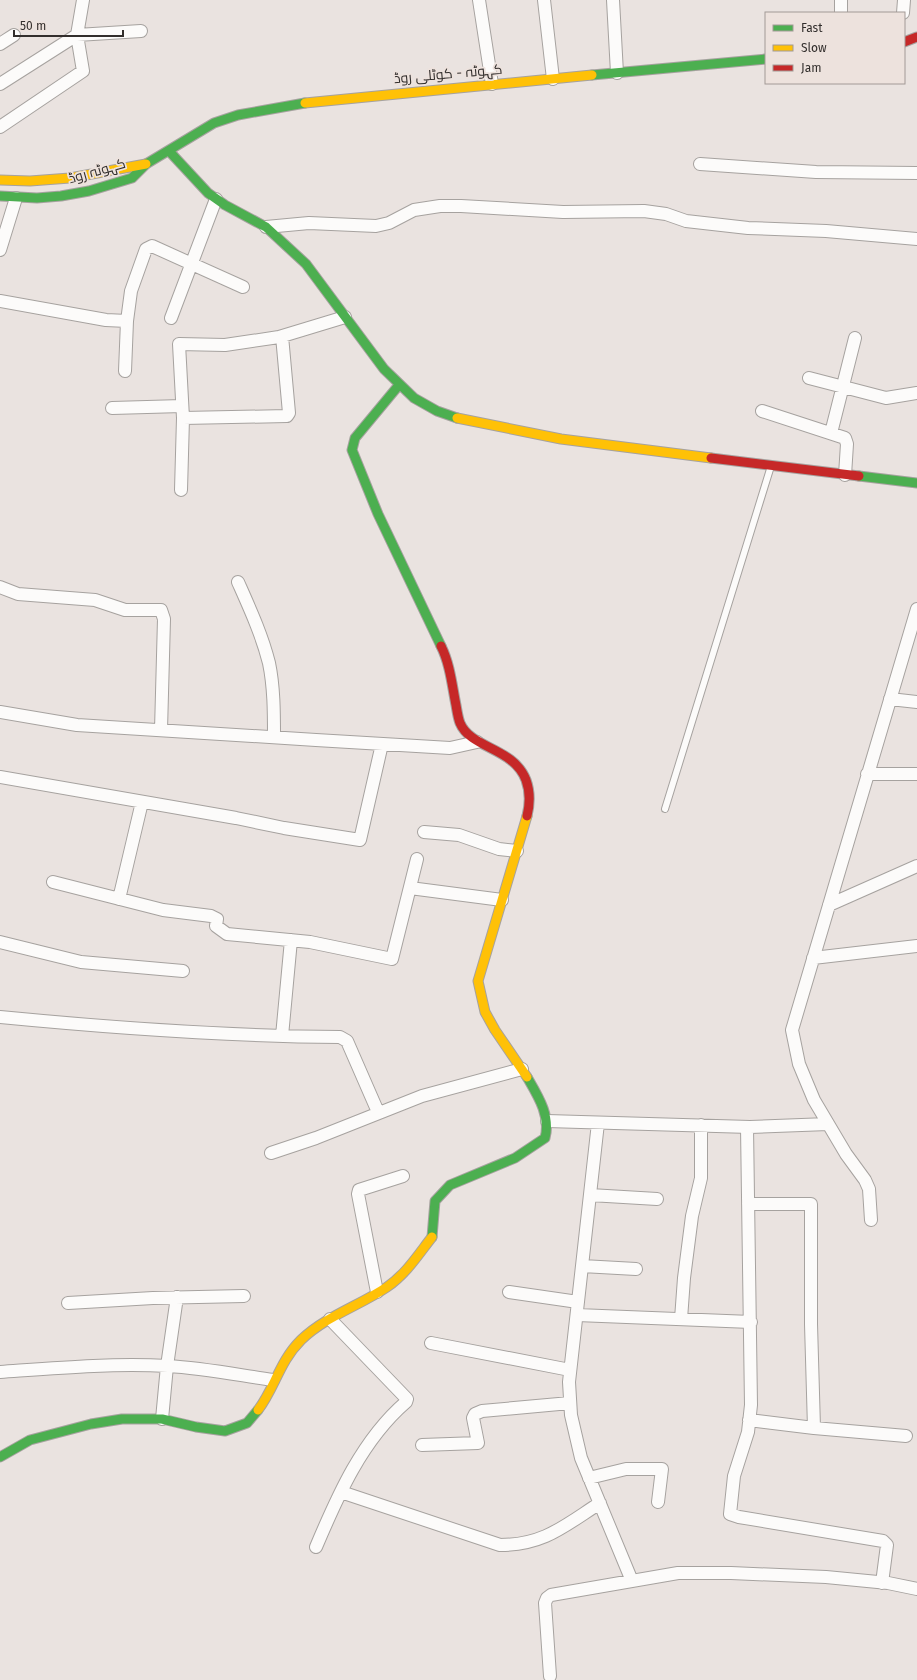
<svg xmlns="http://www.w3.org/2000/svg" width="917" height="1680" viewBox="0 0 917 1680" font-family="'Fira Sans',Cairo,sans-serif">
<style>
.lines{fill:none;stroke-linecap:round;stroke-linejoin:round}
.lane-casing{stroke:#a6a29f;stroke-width:8}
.street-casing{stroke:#a6a29f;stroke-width:14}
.fast-casing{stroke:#a6a29f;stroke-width:11}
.slow-casing{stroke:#a6a29f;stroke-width:11}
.jam-casing{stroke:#a6a29f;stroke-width:11}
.lane{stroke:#fcfbfa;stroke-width:6}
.street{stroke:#fcfbfa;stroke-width:12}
.fast{stroke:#4caf50;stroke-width:9}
.slow{stroke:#ffc107;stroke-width:9}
.jam{stroke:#c62828;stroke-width:9}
.labels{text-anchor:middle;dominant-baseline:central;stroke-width:3.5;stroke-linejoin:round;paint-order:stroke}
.street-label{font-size:14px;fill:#322e2c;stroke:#ede2dd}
</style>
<rect width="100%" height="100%" fill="#eae3e0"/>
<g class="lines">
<defs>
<path id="lane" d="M665,809l106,-343"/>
<path id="street" d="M479,0l13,84
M544,0l9,79
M613,0l4,73
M841,13v-13
M903,13l1,-13
M0,44l14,-9
M0,84l77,-49 6,-35
M0,127l83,-56 -6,-36 64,-4
M700,164l116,8 101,1
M266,227l43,-4 67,3 13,-3 25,-13 26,-4h21l102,6 81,-1 22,3 20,7 62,7 78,3 91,8
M0,250l16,-52
M0,301l106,19 21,1
M171,318l45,-119
M125,371l2,-50 4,-30 15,-42 6,-3 91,41
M809,378l77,20 31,-5
M112,408l70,-2
M762,411l83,27 2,6 -2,31
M183,418l104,-2 2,-3 -7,-77
M831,433l24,-95
M181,490l2,-72 -4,-74 46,1 54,-8 66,-20
M238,582c12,27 24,53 31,81 5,24 5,50 5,74
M0,587l18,7 77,6 30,10h36l3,9 -3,111
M890,699l27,3
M0,712l77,13 239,15 134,8 27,-6
M867,774h50
M0,777l236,41 48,10 76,12 22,-96
M424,832l35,3 40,14 18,2
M53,882l110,28 48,6 6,3 -1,7 11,8 83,8 82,17 25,-100
M410,888l92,12
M119,899l23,-97
M829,905l88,-39
M0,942l81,20 102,9
M813,958l104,-12
M0,1017c113,11 226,19 340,20l7,4 31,71
M282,1036l9,-96
M547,1121l203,6 78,-3
M598,1123l-29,259 2,33 10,43 51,123
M747,1127l4,278 -3,27 -14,44 -4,38 9,3 144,24 4,4 -5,38
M271,1153l45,-15 106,-42 100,-27
M590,1195l67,4
M748,1204h63v120l3,104
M871,1220l-2,-31 -4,-9 -19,-26 -32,-54 -15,-36 -7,-34 125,-421
M582,1266l54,3
M377,1292l-19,-98 1,-4 44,-14
M509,1292l69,10
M68,1303l85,-5 91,-2
M577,1315l174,7
M681,1319l3,-41 8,-62 9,-38v-53
M431,1343l139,27
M0,1372c56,-4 111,-9 168,-6 35,2 70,9 105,14
M162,1419l5,-53 10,-69
M749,1420l65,8 92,8
M422,1445l56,-2 -5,-25 2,-4 7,-3 88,-8
M589,1478l37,-9h36l-4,33
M341,1492l159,53c44,0 64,-19 100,-42
M316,1547c22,-52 46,-107 90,-145l1,-3 -77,-80
M550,1676l-5,-73 2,-5 4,-3 127,-22h53l95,4 62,6 29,6"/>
<path id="fast" d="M592,75l174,-16
M169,151l39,42 17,12 41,22 40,37 78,105 30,29 23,13 20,7
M0,196l37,2 24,-2 28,-5 43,-13 14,-14 68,-41 24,-8 67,-12
M399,385l-44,53 -3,12 26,64 63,132
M859,476l58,7
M432,1237l3,-36 15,-16 65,-27 30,-20c6,-22 -7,-42 -18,-61
M0,1457l30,-17 61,-16 31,-5h40l34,8 29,4 22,-8 11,-13"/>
<path id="slow" d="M305,103l287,-28
M0,180l30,1 40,-3 76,-14
M457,418l104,21 150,19
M527,816l-49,165 7,31 10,18 32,47
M258,1410c17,-22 21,-48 43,-70 25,-24 58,-34 86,-53 19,-13 31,-32 45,-50"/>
<path id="jam" d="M904,42l13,-5
M711,458l148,18
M441,646c9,18 11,39 15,59 1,6 2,13 4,18 11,26 53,24 66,57 4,11 4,24 1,36"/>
</defs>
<!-- lane casing -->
<use href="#lane" class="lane-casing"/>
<!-- street casing -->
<use href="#street" class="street-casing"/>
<!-- fast casing -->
<use href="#fast" class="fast-casing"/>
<!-- slow casing -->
<use href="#slow" class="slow-casing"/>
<!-- jam casing -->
<use href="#jam" class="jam-casing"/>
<!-- lane -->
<use href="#lane" class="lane"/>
<!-- street -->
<use href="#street" class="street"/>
<!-- fast -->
<use href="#fast" class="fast"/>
<!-- slow -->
<use href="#slow" class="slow"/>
<!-- jam -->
<use href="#jam" class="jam"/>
</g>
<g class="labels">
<!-- street labels -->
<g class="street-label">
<text transform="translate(448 74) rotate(-5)">کہوٹہ - کوٹلی روڈ</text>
<text transform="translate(97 171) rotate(-16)">کہوٹہ روڈ</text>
</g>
</g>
<!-- legend -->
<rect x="765" y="12" width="140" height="72" fill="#ede2dd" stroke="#a29a96"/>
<rect x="773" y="25" width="20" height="6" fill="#4caf50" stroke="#a29a96"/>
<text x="801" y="32" font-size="12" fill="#322e2c">Fast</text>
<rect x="773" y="45" width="20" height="6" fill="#ffc107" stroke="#a29a96"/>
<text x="801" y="52" font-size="12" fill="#322e2c">Slow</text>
<rect x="773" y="65" width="20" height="6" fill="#c62828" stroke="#a29a96"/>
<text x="801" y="72" font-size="12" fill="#322e2c">Jam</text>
<!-- scale -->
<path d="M14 30v6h109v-6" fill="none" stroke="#322e2c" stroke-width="2"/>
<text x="20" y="30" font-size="12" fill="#322e2c" stroke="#ede2dd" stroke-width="3" paint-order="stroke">50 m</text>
</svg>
